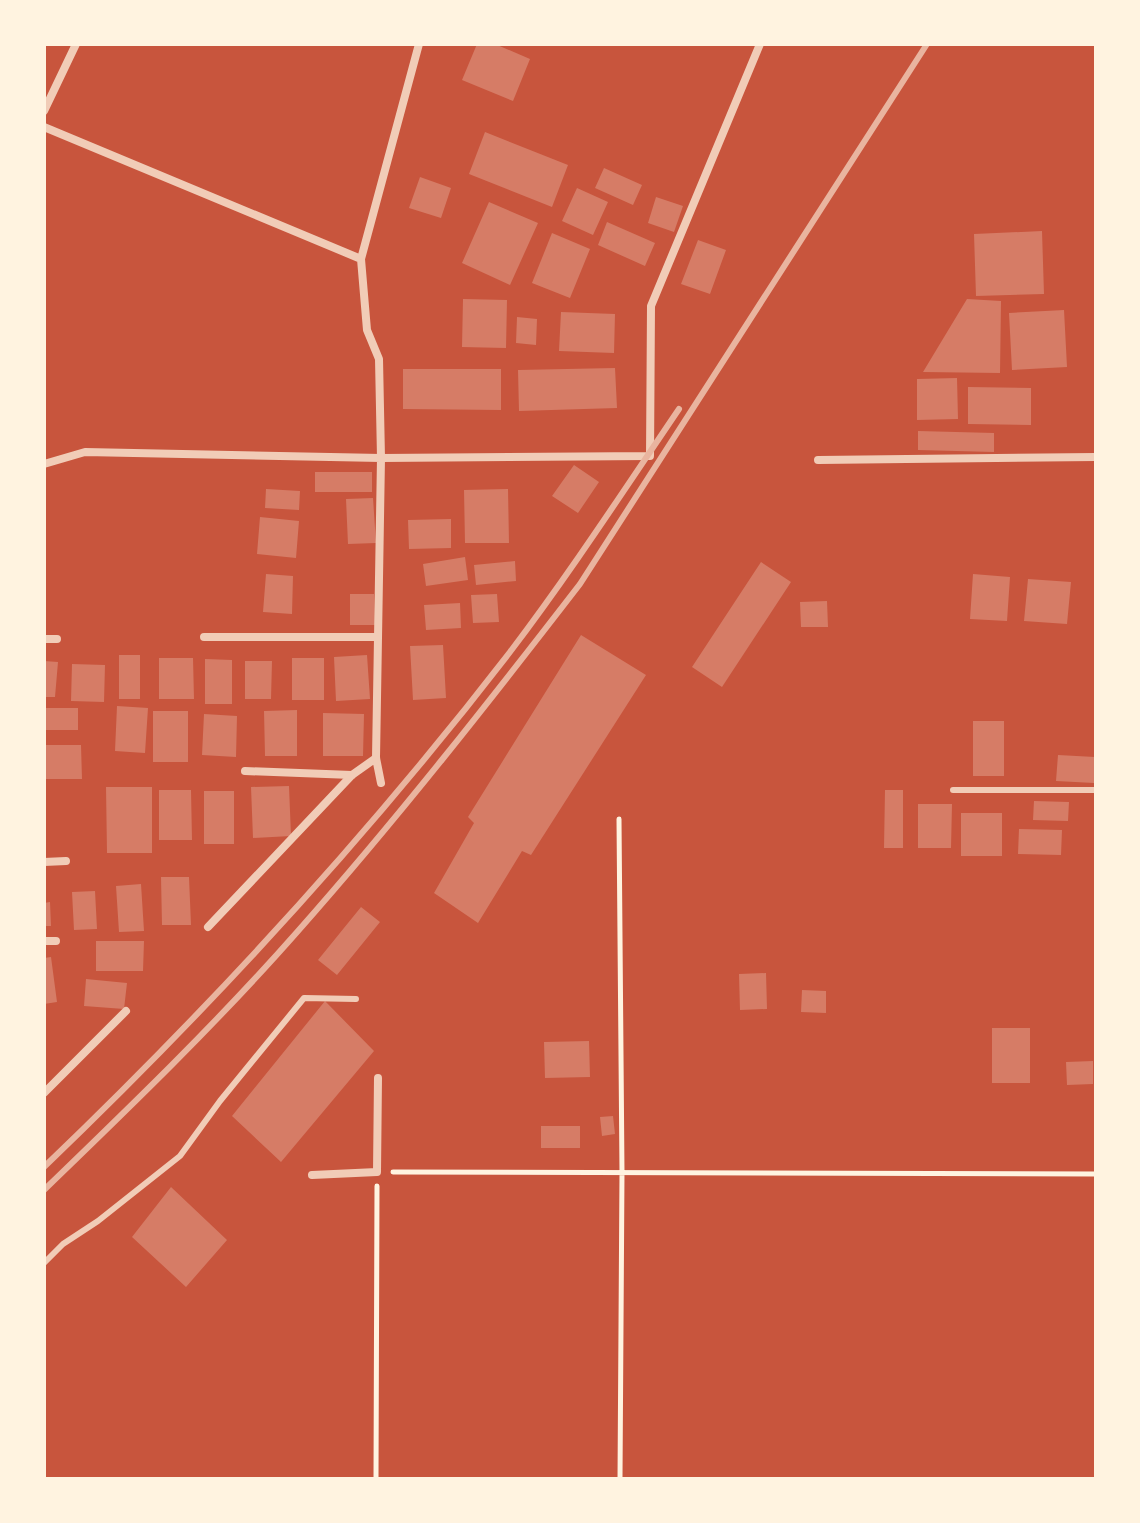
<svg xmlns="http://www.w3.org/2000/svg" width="1140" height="1523" viewBox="0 0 1140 1523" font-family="'Times New Roman',serif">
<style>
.building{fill:#d67c66}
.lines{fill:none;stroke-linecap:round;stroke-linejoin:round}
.path{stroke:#fff3e0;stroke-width:5}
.service{stroke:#f1ccb7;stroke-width:6}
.minor{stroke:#f1ccb7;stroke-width:8}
.rail{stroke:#e9b49f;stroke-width:6}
</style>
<rect width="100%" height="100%" fill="#c8553d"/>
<!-- building -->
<path class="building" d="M477,44h18l35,15 -17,42 -51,-21z
M485,132l83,33 -16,42 -83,-33z
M604,168l38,17 -9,20 -38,-17z
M420,177l31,11 -10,30 -32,-10z
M577,188l31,14 -15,33 -31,-14z
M656,197l27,9 -9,26 -26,-9z
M489,202l49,21 -28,62 -48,-22z
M607,222l48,21 -10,23 -47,-21z
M1042,231l2,63 -68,2 -2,-62z
M552,233l38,16 -20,49 -38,-15z
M698,240l28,10 -16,44 -29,-10z
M463,299l44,1 -1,48 -44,-1z
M967,299l34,2 -1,72 -77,-1z
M1064,310l3,57 -55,3 -3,-57z
M561,312l54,2 -1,39 -55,-2z
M517,317l20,2 -1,26 -20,-2z
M615,368l2,40 -98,3 -1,-41z
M403,369h98v41l-98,-1z
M957,378l1,41 -41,1v-41z
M968,387l63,1v37l-63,-1z
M918,431l76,2v19l-76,-2z
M574,465l25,17 -21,31 -26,-17z
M315,472h57v20h-57z
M266,489l34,2 -1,19 -34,-2z
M508,489l1,54h-44l-1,-53z
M373,498l3,45 -28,1 -2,-45z
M260,517l39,4 -3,37 -39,-4z
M451,519v29l-42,1 -1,-29z
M465,557l3,23 -42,6 -3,-22z
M515,561l1,20 -40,4 -2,-20z
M761,562l30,20 -69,105 -30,-20z
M266,574l27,2 -1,38 -29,-2z
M973,574l37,3 -3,44 -37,-2z
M1028,579l43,3 -4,42 -43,-3z
M350,594h24l1,31h-25z
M497,594l2,28 -26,1 -2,-28z
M827,601l1,26h-27l-1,-25z
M460,603l1,25 -35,2 -2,-25z
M581,635l65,40 -115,180 -9,-4 -44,72 -44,-30 40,-70 -6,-6z
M443,645l3,53 -33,2 -3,-54z
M119,655h21v44h-21z
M367,655l3,44 -34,2 -2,-44z
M159,658h34l1,41h-35z
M292,658h32v42h-32z
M205,659l27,1v44h-27z
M44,661l14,1 -3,35h-11z
M245,661h27l-1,38h-26z
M72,664l33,1 -1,37 -33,-1z
M117,706l31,2 -3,45 -30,-2z
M44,708h34v22h-34z
M297,710v46h-32l-1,-45z
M153,711h35v51h-35z
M323,713l41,1 -1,42h-40z
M204,714l33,2 -1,41 -34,-2z
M973,721h31v55h-31z
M45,745h36l1,34h-36z
M1058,755l37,2 -1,26 -38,-2z
M289,786l2,50 -38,2 -2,-51z
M106,787h46v66h-45z
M159,790h32l1,50h-33z
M885,790h18v58h-19z
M204,791h30v53h-30z
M1034,801l35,1 -1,19 -35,-1z
M918,804h34l-1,44h-33z
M961,813h41v43h-41z
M1019,829l43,1 -1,25 -43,-1z
M161,877h28l2,48h-29z
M141,884l3,47 -25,1 -3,-46z
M95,891l2,38 -23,1 -2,-38z
M50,902l1,24h-7v-23z
M361,907l19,15 -43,53 -19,-15z
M96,941h48l-1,30h-47z
M51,957l6,45 -13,2v-46z
M766,973l1,36 -27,1 -1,-36z
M86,979l41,4 -3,26 -40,-3z
M802,990l24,1v22l-25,-1z
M325,1001l49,50 -93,111 -49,-46z
M992,1028h38v55h-38z
M589,1041l1,36 -45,1 -1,-36z
M1093,1061v23l-26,1 -1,-23z
M613,1116l2,18 -13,2 -2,-19z
M541,1126h39v22h-39z
M171,1187l56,53 -41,47 -54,-50z"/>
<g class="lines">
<!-- path -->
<path class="path" d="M619,819l3,353 -2,307
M393,1172l703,2
M376,1479l1,-293"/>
<!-- service -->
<path class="service" d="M953,790h143
M44,1263l19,-19 35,-23 82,-65 40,-55 84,-103 52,1"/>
<!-- minor -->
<path class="minor" d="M44,111l32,-67
M44,127l317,132
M818,460l278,-3
M44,464l41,-12 296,6 269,-2 1,-150 109,-262
M204,637h174
M44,639h13
M245,771l107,4
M381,783l-5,-25 5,-300 -2,-99 -12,-29 -6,-71 58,-215
M44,862l22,-1
M208,927l144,-152 24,-17
M44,941h12
M44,1093l82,-82
M312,1175l65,-3 1,-94"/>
<!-- rail -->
<path class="rail" d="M44,1167c168,-161 324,-331 466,-515 60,-79 114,-162 169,-243
M44,1190c87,-84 174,-168 254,-259 99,-112 191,-229 282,-347l347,-540"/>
</g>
<!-- border -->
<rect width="1140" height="1523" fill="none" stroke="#fff3e0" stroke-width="92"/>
</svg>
